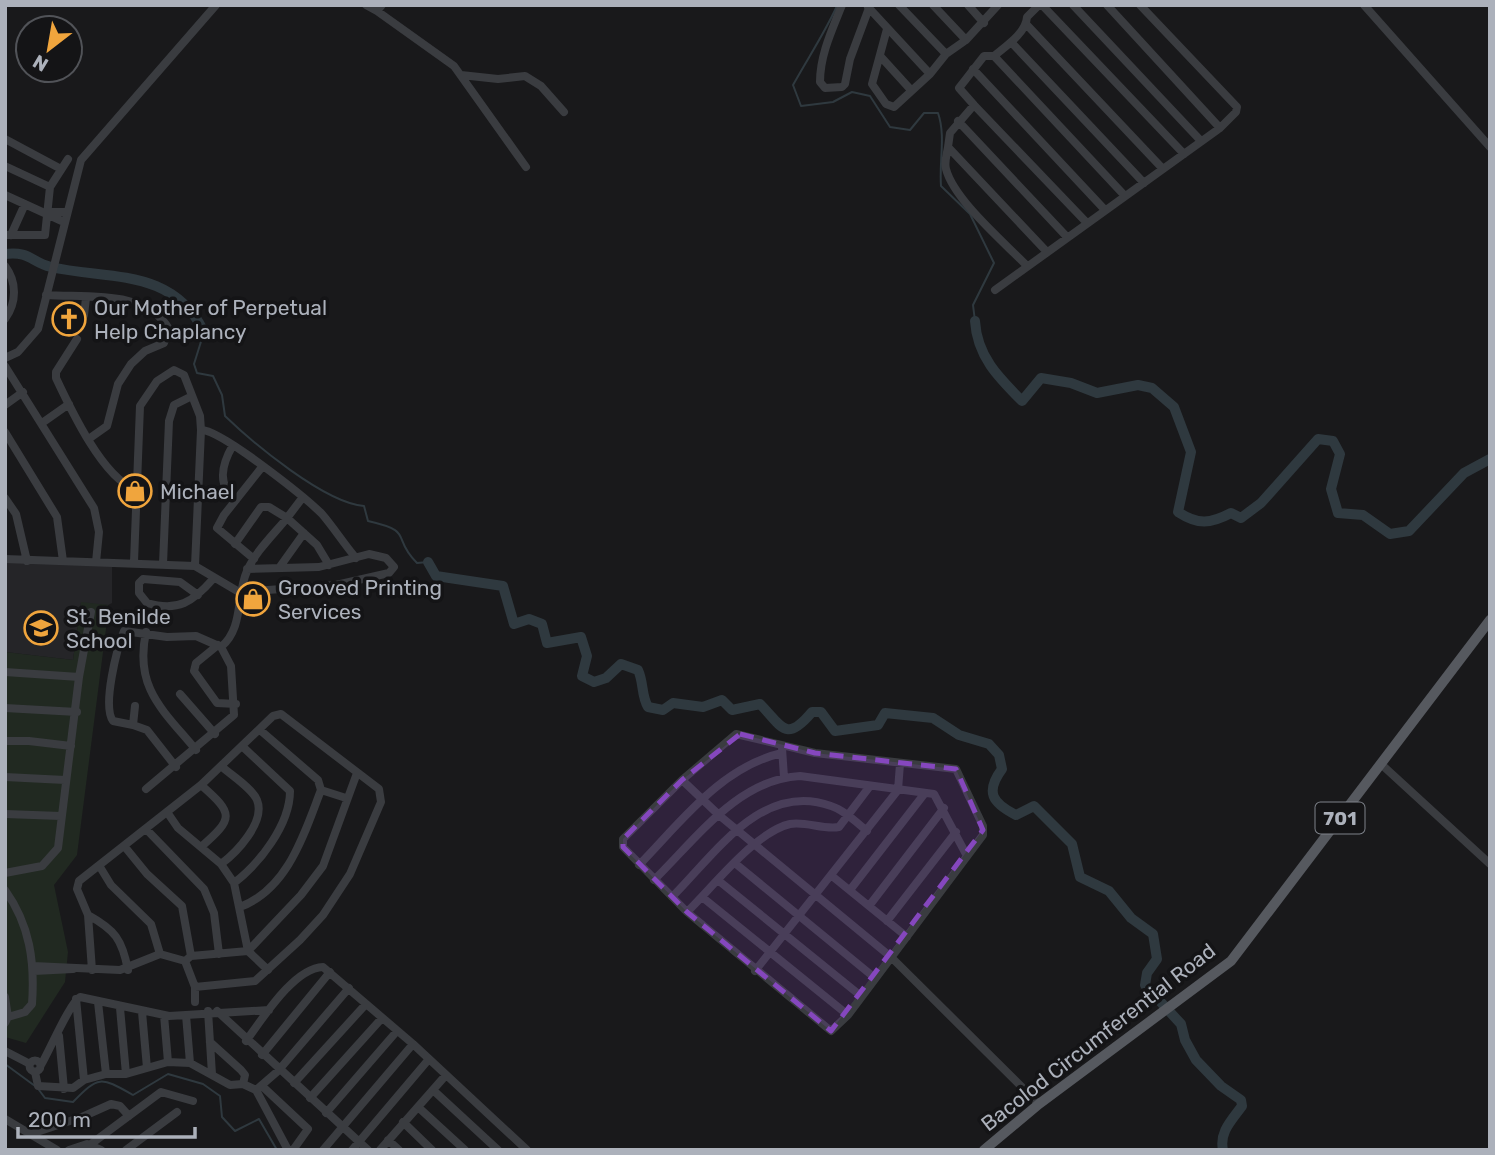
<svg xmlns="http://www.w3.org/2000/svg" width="1495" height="1155" viewBox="0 0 1495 1155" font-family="Rubik,sans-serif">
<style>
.built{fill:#252528}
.green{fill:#212921}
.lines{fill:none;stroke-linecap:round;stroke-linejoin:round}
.stream{stroke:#2f393f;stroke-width:2}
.river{stroke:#2f393f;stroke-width:10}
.minor{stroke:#3a3c40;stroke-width:8}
.major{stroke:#56595f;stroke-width:10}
.marked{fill:#8547be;fill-opacity:0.2;stroke:#8547be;stroke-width:5;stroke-dasharray:14 9;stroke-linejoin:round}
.labels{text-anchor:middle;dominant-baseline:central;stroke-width:7;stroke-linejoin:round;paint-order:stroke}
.shield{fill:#141416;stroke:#7e828a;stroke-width:2}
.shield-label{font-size:19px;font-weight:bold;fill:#acb1bb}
.poi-label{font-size:21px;fill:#acb1bb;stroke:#141416;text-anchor:start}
.street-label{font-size:21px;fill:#acb1bb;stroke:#141416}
</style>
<rect width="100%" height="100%" fill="#19191b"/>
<!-- built -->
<path class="built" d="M5,562l107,1v40l-4,2 -27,-2 -8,57 -68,-8z"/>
<!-- green -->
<path class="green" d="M81,602l27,3v8l-31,242 -23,30 14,67 -3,30 -39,61 -21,-6v-385l68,8z"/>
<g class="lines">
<!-- stream -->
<path class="stream" d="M837,6c-13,28 -29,52 -44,79l8,21 32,-4 19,-10 18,4 20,31 20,3 14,-17h14c8,23 1,48 3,73l29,28 24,49 -21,42 2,16
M204,332l-10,32 3,9 16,3 9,19 3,21c29,28 100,87 139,90l4,15c48,11 22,15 49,42l11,-1
M5,1064l30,22
M39,1090l6,8 28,4c26,-27 28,-25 60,-7l35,-21 35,10 17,12 2,21 13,14 24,-12 18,31"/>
<!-- river -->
<path class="river" d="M5,254c25,-3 26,8 46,13 57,13 121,0 153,65
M975,321c2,35 23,56 47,80l19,-23 30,5 26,10 41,-8 14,3 22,19 17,45 -13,60c20,13 32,12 53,1l10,5 20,-15 57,-64 15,2 7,13 -9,35 7,24 25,2 27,19 19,-3 55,-58 26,-14
M428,562l8,14 67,10 11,38 15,-5 13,5 5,19 34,-6 6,19 -5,20 12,6 12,-4 15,-14 17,6c6,13 3,25 10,37l15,3 10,-7 30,4 19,-7 10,10 28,-6c22,22 25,40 52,8h9l14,19 43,-6 7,-12 48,5 26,17 30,9 10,11 3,14c-17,23 -10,34 14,46l18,-9 38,38 8,33 29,14 22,27 22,16 4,25 -10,14 -2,12 36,39 4,16 11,20 25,26 20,14 1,6c-10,14 -23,26 -19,44"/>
<!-- minor -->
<path class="minor" d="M366,5l11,6 5,-6
M842,5c-10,25 -22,50 -22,77l5,6 17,-1 3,-3 5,-25 19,-51
M899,5l47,49
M933,5l33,35
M968,5l16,18
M1042,5l142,149
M1073,5l128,136
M1107,5l113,123
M1364,5l126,142
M868,7l62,67
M377,11l77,55 72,101
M1026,24l137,145
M887,29l-15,55 14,20 8,3 36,-33 16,-20 20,-14 32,-35
M1011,42l133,141
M994,56l131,140
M881,57l30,33
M973,69l132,141
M461,75l37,4 27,-3 16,10 23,26
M974,105l-15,-17 25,-32h10c12,-10 32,-23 33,-39l12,-12
M958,121l109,116
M5,139l56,30
M948,147c-1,7 -4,15 -2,22 8,31 59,74 81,97
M5,166l45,21
M5,195l59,27
M47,212h19
M5,235h40l5,-48 18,-28
M11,235l14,-31
M1047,252l-99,-105 2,-14 24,-28 113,118
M5,266c12,16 12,36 0,53
M995,290l225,-162 16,-16 1,-5 -97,-102
M46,295c39,3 100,-6 123,34l-5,14 -19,8 -14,13 -13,20 -11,42 -17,12
M84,315l2,-17
M77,339l-21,33v6c15,32 47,100 79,111
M5,358l13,-6 20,-23 43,-169 135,-155
M5,366l89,142 5,24 -3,30
M5,405l18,-13
M42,423l27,-19
M201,430c19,-1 105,68 121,84 12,14 22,30 34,44
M5,432l52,85 6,44
M233,445c-11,19 -17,40 3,55
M5,498l11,16 11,47
M235,544l26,-37h8l18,11 16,-21
M5,559l190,7 44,26 97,-7 53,-12 5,-6 -8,-9 -17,-4 -50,13 -72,2
M254,559l-37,-31 7,-13 38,-48
M134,562l6,-156 17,-25 17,-11 10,5 16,41 1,14 -6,136
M163,564l6,-143 5,-16 18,-9
M279,568l25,-35
M198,595l-18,-13 -37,-3 -4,4v10l8,10c31,9 46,-1 66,-24
M146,632c-12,56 17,78 50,118
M218,645l-22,18 -2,8 23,32 19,1
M5,672l74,5
M180,694l35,40
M135,706l-2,19 14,5 29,37
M5,708l72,4
M133,725l-20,-4c-11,-15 4,-73 11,-90l43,6 29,-1 25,11c23,-19 15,-52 26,-76 8,-19 27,-37 40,-53l30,27 12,20
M736,734l79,19 141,16 27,57v9l-135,180 -17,16 -144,-119 -64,-65v-8l59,-59z
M5,741h24l42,5
M782,748l2,29
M1381,764l109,100
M5,777l60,3
M682,780l38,36 171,141 148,147
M146,789l88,-74 -3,-49 -10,-19
M321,790l25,8
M167,812l11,16 43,36 13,19 14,68 20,19
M5,814l56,2
M146,829l58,60 10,24 5,41
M125,847l22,27 35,32 9,50
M201,847c33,-29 33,-33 0,-62
M221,864c15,-11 45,-42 36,-64 -5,-12 -26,-25 -36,-34
M736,864l139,114
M639,865c42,-43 82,-98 143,-112
M100,867l11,18 40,39 9,30
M5,873l37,-7 16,-18 21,-171 12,-65
M832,876l75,61
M654,880c41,-40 84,-101 146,-104l134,18 33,62
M719,881l142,115
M234,883c25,-19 56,-58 56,-92l-48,-45
M5,890c25,35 30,72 27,114l-7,8 -17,5
M850,890l75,-97
M672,897c43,-43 90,-116 159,-91 13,4 25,16 36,25
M702,897l146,118
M869,906l75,-98
M240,907c48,-18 64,-73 81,-117l-3,-10 -58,-50
M687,912c26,-25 68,-80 103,-88 16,-3 33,6 49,3l31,-41
M88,915c27,15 34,24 40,55
M887,921l69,-89
M185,961l10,26v15
M33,966l87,4 40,-16 25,7 6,-5 57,-5 53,-56 22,-29 34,-93
M92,970l-4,-55 -11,-26 2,-8 122,-96 72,-69 8,-2 98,75 2,13 -31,72 -27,41 -23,25 -45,41 -60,6
M34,971l39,-2
M755,971l143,-181 2,-26
M5,997l3,20 -3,6
M76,999l8,81
M98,1002l8,72
M120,1008l6,66
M208,1011l4,63
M217,1011l151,139
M142,1012l5,56
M164,1015l4,47
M186,1015l4,48
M59,1036l5,53
M246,1041c17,-23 48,-73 77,-74l90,77 114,106
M210,1042l31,28 4,5 -2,9
M5,1051l25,13
M262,1055l68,-83
M29.5 1066a5.5 5.5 0 1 1 11 0a5.5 5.5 0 1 1-11 0Z
M41,1065c8,-13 29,-63 39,-68l89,19 100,-6
M35,1072l3,14 35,2 11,-8 22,-6h20l42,-12 22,1 40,22 13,-1 13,6 32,60
M294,1083l72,-79
M262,1086l46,43 -15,21
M256,1090l22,-19 71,-83
M433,1090l65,60
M310,1098l72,-80
M418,1107l47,43
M326,1113l71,-82
M5,1119l52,31
M403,1122l29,28
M31,1134l51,-17 29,-13 9,2 9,10
M388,1140l11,10
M91,1144l70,-52 32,9
M69,1150l18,-6 14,6
M126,1150l51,-38
M323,1150l90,-106
M352,1150l77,-91
M380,1150l66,-75"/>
<!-- major -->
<path class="major" d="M984,1150l55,-46 192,-143 259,-341"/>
</g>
<!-- marked area -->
<path class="marked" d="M740,734l75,19 141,16 27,61 -152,201 -144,-119 -64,-65v-8l59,-59z"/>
<!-- icons -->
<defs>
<symbol id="church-ring" viewBox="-11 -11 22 22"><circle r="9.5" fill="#141416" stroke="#f0a53d" stroke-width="1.5"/><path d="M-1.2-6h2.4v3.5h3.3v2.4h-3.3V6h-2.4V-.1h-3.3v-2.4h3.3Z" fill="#f0a53d"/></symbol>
<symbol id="shop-ring" viewBox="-11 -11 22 22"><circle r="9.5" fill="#141416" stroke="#f0a53d" stroke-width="1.5"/><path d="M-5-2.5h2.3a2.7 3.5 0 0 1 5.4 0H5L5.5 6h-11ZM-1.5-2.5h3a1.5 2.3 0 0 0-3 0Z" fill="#f0a53d"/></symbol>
<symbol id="school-ring" viewBox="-11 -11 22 22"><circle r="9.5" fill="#141416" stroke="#f0a53d" stroke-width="1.5"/><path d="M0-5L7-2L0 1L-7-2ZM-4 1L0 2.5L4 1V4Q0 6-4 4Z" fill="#f0a53d"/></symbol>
</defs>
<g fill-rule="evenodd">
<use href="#church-ring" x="50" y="300" width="38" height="38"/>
<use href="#shop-ring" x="116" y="472" width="38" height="38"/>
<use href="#shop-ring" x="234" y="580" width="38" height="38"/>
<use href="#school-ring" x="22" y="609" width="38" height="38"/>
</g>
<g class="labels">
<!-- shield labels -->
<rect class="shield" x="1315.5" y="802.5" width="49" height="31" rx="5"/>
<g class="shield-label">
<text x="1340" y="818">701</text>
</g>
<!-- poi labels -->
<g class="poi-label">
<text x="94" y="307">Our Mother of Perpetual<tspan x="94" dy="24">Help Chaplancy</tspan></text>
<text x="160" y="491">Michael</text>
<text x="278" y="587">Grooved Printing<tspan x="278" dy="24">Services</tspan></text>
<text x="66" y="616">St. Benilde<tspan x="66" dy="24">School</tspan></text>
</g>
<!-- street labels -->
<g class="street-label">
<text transform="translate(1098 1037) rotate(-38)">Bacolod Circumferential Road</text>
</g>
</g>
<!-- border -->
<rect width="1495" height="1155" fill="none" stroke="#acb1bb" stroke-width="14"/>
<!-- north arrow -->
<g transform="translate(49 49) rotate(211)"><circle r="33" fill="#141416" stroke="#515358" stroke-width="2"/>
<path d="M0-5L12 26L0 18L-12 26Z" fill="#f0a53d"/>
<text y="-10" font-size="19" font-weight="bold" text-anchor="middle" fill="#acb1bb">N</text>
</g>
<!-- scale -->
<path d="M18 1127v10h177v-10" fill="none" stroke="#acb1bb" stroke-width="3.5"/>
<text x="28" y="1127" font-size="21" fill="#acb1bb" stroke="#141416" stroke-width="5" paint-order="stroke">200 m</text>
</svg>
